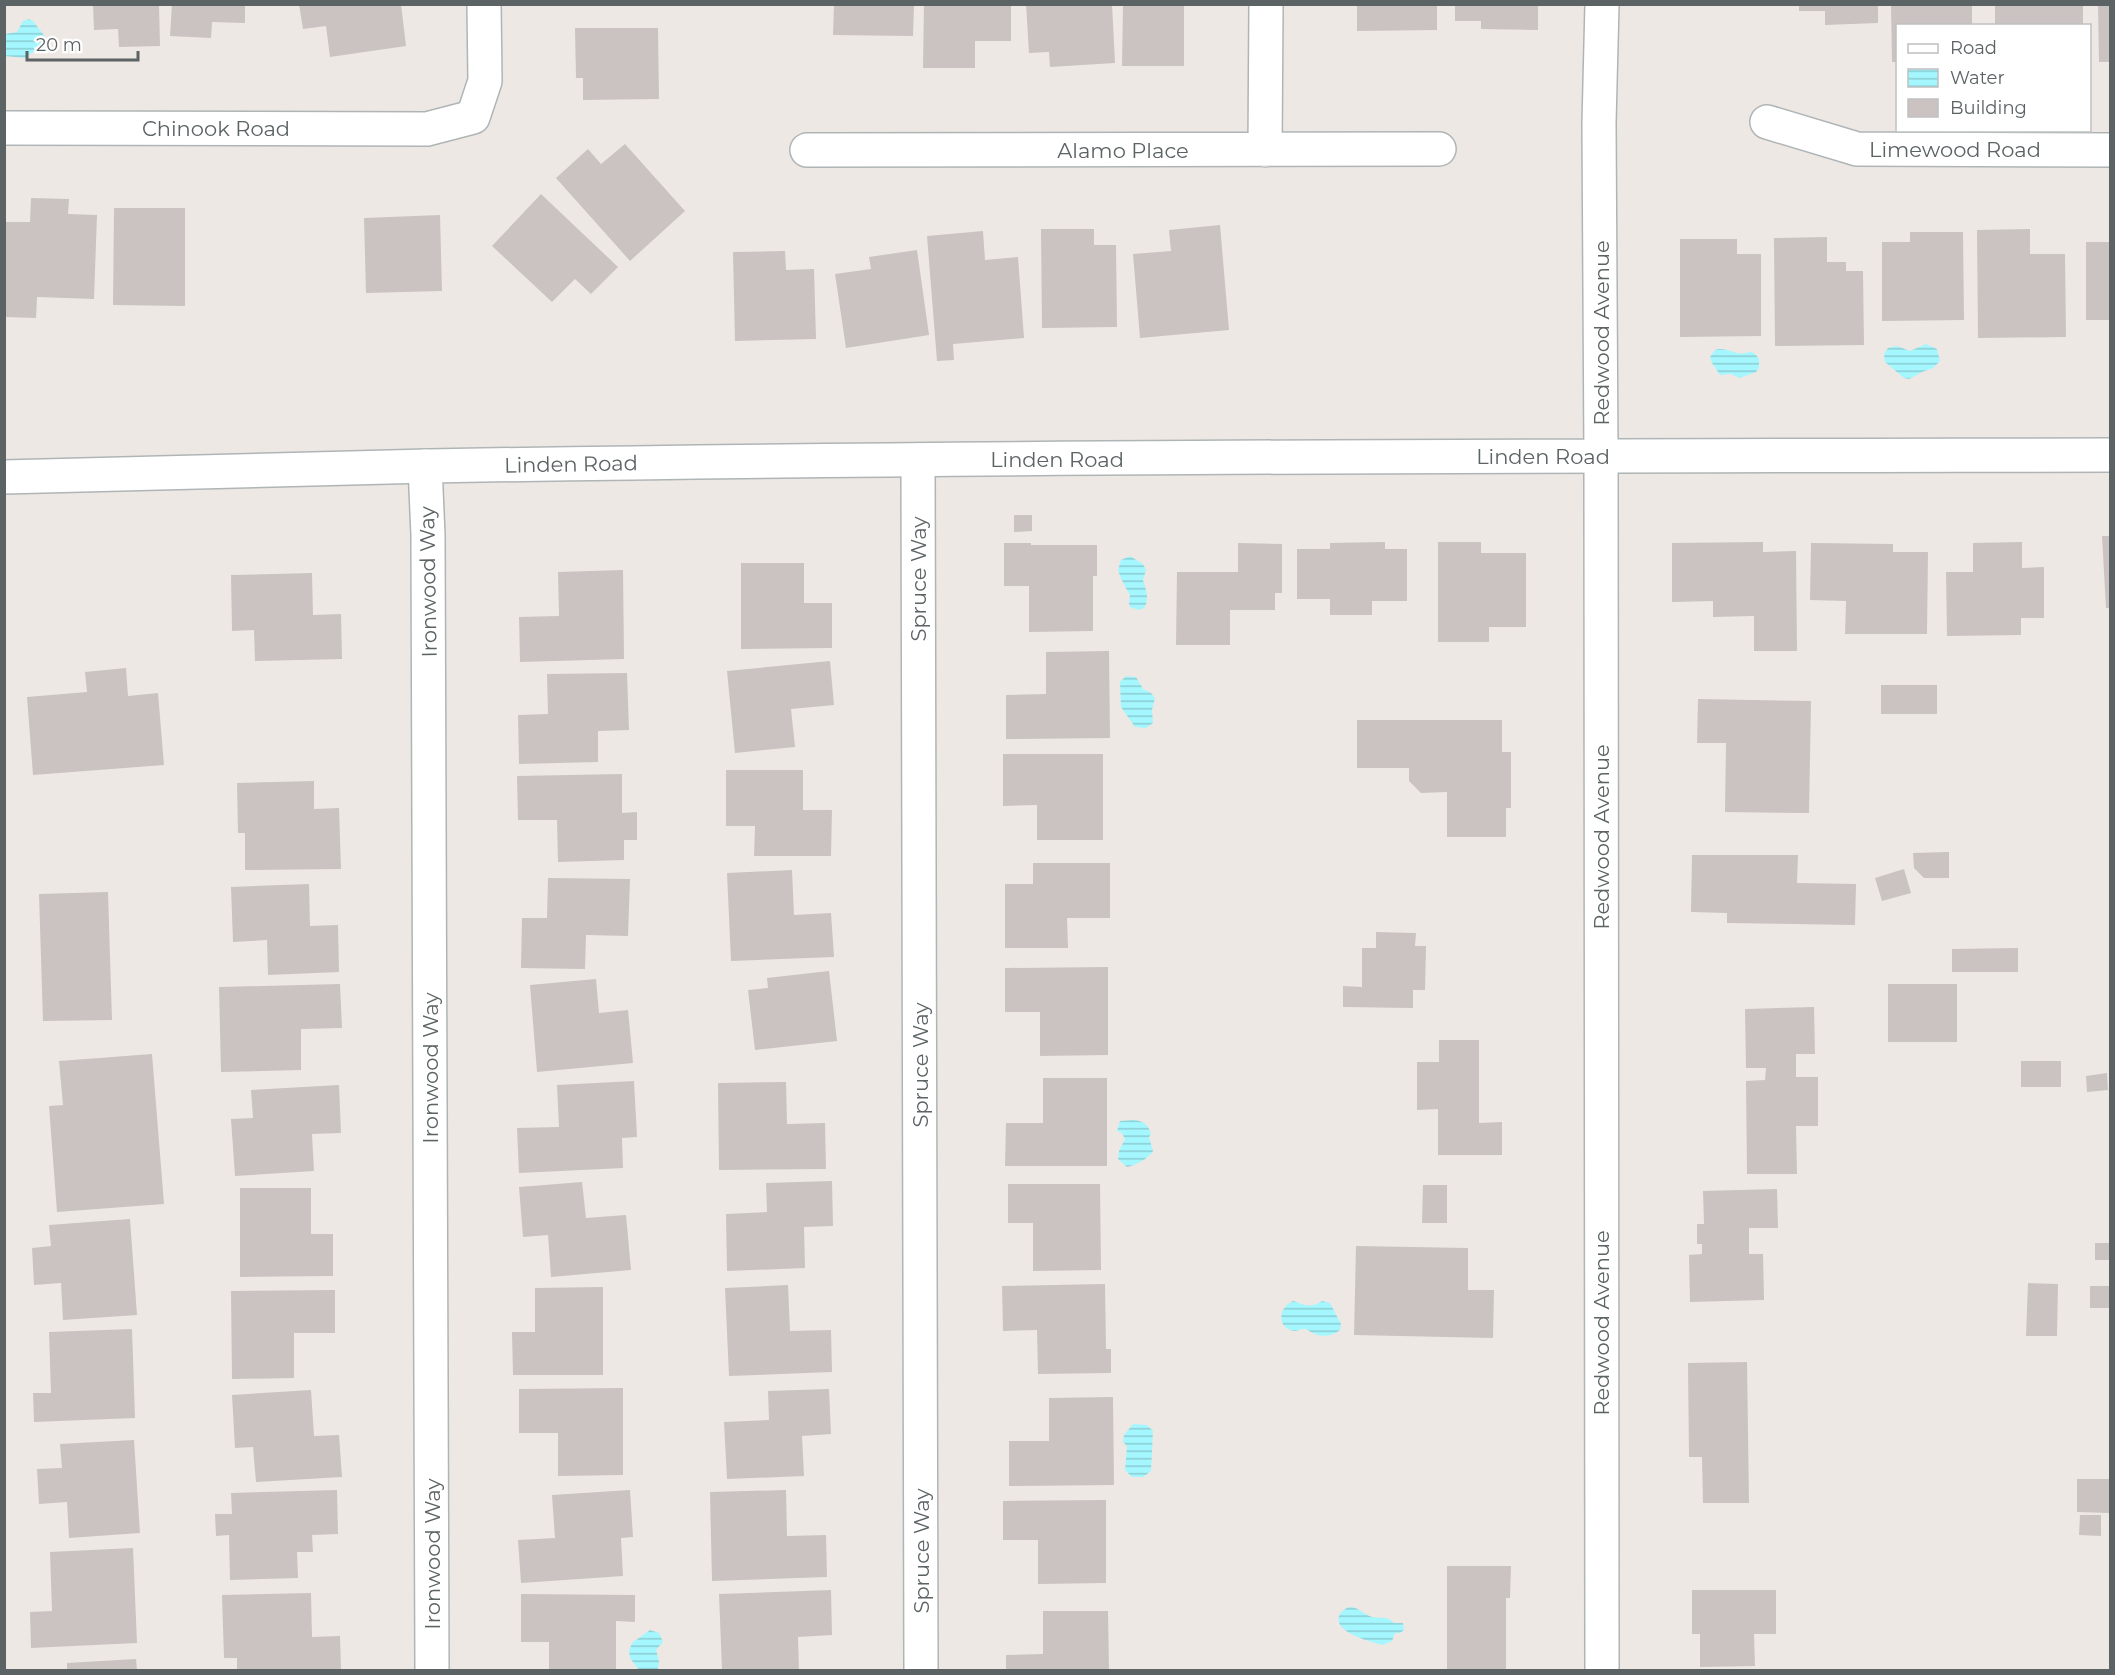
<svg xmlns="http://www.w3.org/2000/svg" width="2115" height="1675" viewBox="0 0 2115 1675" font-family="Montserrat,sans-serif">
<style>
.water{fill:url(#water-rules)}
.building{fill:#cac3c1}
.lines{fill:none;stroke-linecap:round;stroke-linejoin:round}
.minor-casing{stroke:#afb5b6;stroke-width:36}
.tertiary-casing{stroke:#afb5b6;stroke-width:36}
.minor{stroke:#fff;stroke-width:33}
.tertiary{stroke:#fff;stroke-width:33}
.labels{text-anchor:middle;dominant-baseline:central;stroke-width:4.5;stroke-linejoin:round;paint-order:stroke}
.street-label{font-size:21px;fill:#5c6364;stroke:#fff}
</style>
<defs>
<pattern id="water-rules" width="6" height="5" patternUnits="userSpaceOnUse" patternTransform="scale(1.5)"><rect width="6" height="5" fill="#a4f7fe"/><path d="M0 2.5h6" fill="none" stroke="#89ccd1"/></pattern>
</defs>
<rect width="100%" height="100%" fill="#eee8e4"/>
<!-- water -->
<path class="water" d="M29,19l4,2 13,17 -3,7 -18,13 -20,-2v-22l12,-2 6,-11z
M1926,344l11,5 3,12 -7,7 -11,4 -13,7 -5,-1 -19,-16 -1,-8 4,-6 9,-2 13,5z
M1718,349c9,0 11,2 19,4 11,3 13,-7 22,6v9l-3,4 -16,6 -9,-4 -11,1 -8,-12 -2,-6 5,-7z
M1130,556l13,8 3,6 -3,10c3,10 7,18 1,28l-5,2 -9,-3 -1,-4 1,-8c-4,-6 -10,-18 -12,-25l3,-10z
M1126,676l10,1 7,12 8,4 4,5 -3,12 1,13 -7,5 -11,-1 -14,-20 -1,-25z
M1133,1120c11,1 15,4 18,14l-2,3 4,14c-4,7 -18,15 -26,16l-9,-8 1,-8 6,-12 -3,-6 -5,-2 3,-10z
M1293,1301c14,4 15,8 29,0l8,2 11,21 -1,6c-7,6 -18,8 -27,3 -1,0 -6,-4 -8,-4 -2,-1 -7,2 -9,2 -19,-1 -19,-23 -3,-30z
M1133,1424l14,1 6,6 -2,40 -8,6h-11l-7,-7 2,-24 -4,-4 1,-7z
M1349,1607c10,0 14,7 23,10 9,2 15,-2 22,6h9l1,7 -4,3h-5l-3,8 -10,4c-12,-4 -48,-12 -43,-29 2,-5 6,-7 10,-9z
M650,1630l9,3 4,9 -7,8 3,11 -1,8 -19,1 -9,-12 -1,-7 3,-8z"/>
<!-- building -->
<path class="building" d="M93,4h66l1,42 -41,1 -1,-18 -24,1z
M172,4h73v19l-33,-1 -1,16 -41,-2z
M299,4h102l5,42 -76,11 -4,-31 -23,3z
M834,4h80l-1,32 -80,-1z
M924,4h87v37h-36v27h-52z
M1026,4h86l3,59 -65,4 -1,-15 -20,1z
M1123,4h61v62h-62z
M1357,4h80v26l-80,1z
M1455,4h83v26l-57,-1v-8h-26z
M1799,4h79v19l-53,2v-14h-26z
M1995,4h88v22h-88z
M1891,5h81v21h-74v36h-6z
M2098,5h12v57h-11z
M575,28h83l1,71 -76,1v-22h-7z
M625,144l60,67 -55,50 -74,-83 32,-29 13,15z
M541,194l77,73 -27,27 -16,-15 -23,23 -60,-56z
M31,198l38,1 -1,15 29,1 -3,84 -57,-2 -1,21 -32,-1v-95h26z
M114,208h71v98l-72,-1z
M440,215l2,76 -76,2 -2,-75z
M1220,225l9,105 -89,8 -7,-84 38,-3 -2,-21z
M1041,229h53v16h22l1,82 -75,1z
M2030,229v25h35l1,83 -88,1 -1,-108z
M983,231l2,29 33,-3 6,81 -71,6 1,16 -17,1 -10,-125z
M1910,232h53l1,88 -82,1v-79h28z
M1827,237v25h19v9h17l1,74 -89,1 -1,-108z
M1680,239h57v15h24v82l-81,1z
M2086,242h24v78h-24z
M917,250l12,85 -83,13 -11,-74 36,-5 -2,-12z
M785,251l1,19 28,-1 2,70 -81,2 -2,-89z
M1014,515h18v16l-18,1z
M2102,536h8v72h-4z
M1385,542v7h22v52h-35v14h-42v-16h-33v-50h33v-6z
M1438,542h43v11h45v74h-37v15h-51z
M1763,542v10l33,-1 1,100h-43v-35l-41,1v-16l-41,1v-59z
M2022,542v26l22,-1v51h-23v17l-74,1 -1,-64h27v-29z
M1004,543h27v2h66v31h-4v55l-64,1v-46h-25z
M1238,543l44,1v49h-7v17h-45v35h-54l1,-73h61z
M1811,543l82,1v8h35l-1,82h-82l1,-33 -36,-1z
M741,563h63v40h28v45l-91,1z
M623,570l1,89 -104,3 -1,-45 40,-1 -1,-44z
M312,573l1,42 28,-1 1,45 -87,2 -1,-31 -22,1 -1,-56z
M1109,651l1,87 -104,1v-44l40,-1v-42z
M830,661l4,44 -43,4 4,38 -60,6 -8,-82z
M126,668l2,28 30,-3 6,72 -131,10 -6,-78 60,-5 -2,-20z
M627,673l2,57 -31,1v31l-79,2 -1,-49 30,-1 -1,-40z
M1881,685h56v29h-56z
M1698,699l113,2 -2,112 -84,-1 1,-69h-29z
M1357,720h145v32h9v56h-5v29h-59v-45l-26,1 -12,-12v-13h-52z
M1003,754h100v86h-66v-35l-34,1z
M726,770h77v40h29l-1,46h-77l1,-30h-29z
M622,774v39l15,-1v28h-13v20l-66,2 -1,-42h-39l-1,-44z
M314,781v28l25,-1 2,61 -96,1v-37h-7l-1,-50z
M1949,852v26h-25l-10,-10 -1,-15z
M1692,855h106l-1,28 59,1 -1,41 -128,-2v-10l-36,-1z
M1033,863h77v55h-43l1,30h-63v-64h28z
M1904,869l7,24 -29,8 -7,-23z
M792,870l2,45 37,-2 3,44 -103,4 -4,-88z
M548,878l82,1 -2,57 -42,-1 -1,34 -64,-1 1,-50h25z
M309,884l1,42 28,-1 1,47 -71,3 -1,-35 -34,2 -2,-55z
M108,892l4,128 -69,1 -4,-127z
M1376,932l40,1 -1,13h11l-1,44h-12v18l-70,-1v-21l19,1v-39h14z
M2018,948v24h-66v-23z
M1108,967v88l-68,1v-44h-35v-44z
M829,971l8,70 -82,9 -7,-60 20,-2 -1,-10z
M596,979l3,34 29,-3 5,53 -96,9 -7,-87z
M340,984l2,44 -41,1v41l-80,2 -2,-85z
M1888,984h69v58h-69z
M1814,1007l1,47h-19v23h22v49h-22l1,48h-50l-1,-93 19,-1 1,-12h-20l-1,-59z
M1439,1040h40v83l23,-1v33h-64v-46l-21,1v-48h22z
M152,1054l12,150 -107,8 -8,-106 14,-1 -4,-44z
M2021,1061h40v26h-40z
M2107,1073l1,17 -21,2 -1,-16z
M1043,1078h64v88h-102l1,-43h37z
M634,1081l3,56 -15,1 1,30 -104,5 -2,-45 42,-1 -2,-42z
M786,1082l1,42 38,-1 1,46 -107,1 -1,-87z
M339,1085l2,48 -29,1 2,37 -79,5 -4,-57 22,-1 -2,-28z
M832,1181l1,45 -29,1 1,41 -78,3 -1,-57 41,-2 -1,-29z
M582,1182l4,36 40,-3 5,55 -80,7 -3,-42 -25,2 -4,-50z
M1008,1184h92l1,86 -68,1v-48h-25z
M1423,1185h24v38h-25z
M240,1188h71v46h22v42l-93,1z
M1777,1189l1,39h-29v26h14l1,46 -74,2 -1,-47 13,-1v-10h-5v-20h7l-1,-33z
M130,1219l7,96 -74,5 -2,-37 -27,2 -2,-37 19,-2 -2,-21z
M2095,1243h15v17h-15z
M1356,1246l112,2v42h26l-1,48 -139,-3z
M2028,1283l30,1 -1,52h-31z
M1105,1284l1,65h5v24l-73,1 -1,-44 -34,1 -1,-45z
M788,1285l2,46 41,-1 1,42 -103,4 -4,-88z
M2090,1286h20v22h-20z
M603,1287v88h-90l-1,-43h23v-44z
M335,1290v43h-41v45l-62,1 -1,-88z
M132,1329l3,89 -101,4 -1,-29h18l-2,-61z
M1747,1362l2,141h-46l-1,-46h-13l-1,-94z
M623,1388v87l-65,1v-43h-39v-44z
M829,1389l2,45 -29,2 2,40 -77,3 -3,-57 45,-2 -1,-29z
M311,1390l3,46 25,-1 3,42 -86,5 -3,-35 -18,1 -3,-53z
M1113,1397l1,88 -105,1v-45h40v-43z
M134,1440l6,93 -71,5 -2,-36 -28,2 -2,-35 25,-1 -2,-24z
M2077,1479h33v34l-33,-1z
M337,1490l1,44 -26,1 1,17h-16l1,26 -68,2 -1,-45 -13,1 -1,-22h17l-1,-21z
M630,1490l3,47 -12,1 2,38 -102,7 -3,-43 37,-2 -3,-43z
M786,1490l1,46 39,-1 1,42 -115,4 -2,-89z
M1106,1500v83l-68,1v-44h-35v-39z
M2080,1515h21v21l-22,-1z
M133,1548l4,95 -106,5 -1,-36 22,-1 -2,-59z
M1447,1566h64l-1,32h-4v72h-59z
M831,1590l1,45 -34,2 1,33h-77l-3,-76z
M1692,1590h84v44h-22l1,32 -55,1v-33h-8z
M311,1593l1,44 28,-1 1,34h-104v-12h-13l-2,-63z
M521,1594l114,1v27l-19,-1v49h-67v-28h-28z
M1043,1611h65l1,59h-103v-15l37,-1z
M136,1659l1,11h-70v-7z"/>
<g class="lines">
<defs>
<path id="minor" d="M1767,122l90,27 253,1
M4,128l423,1 46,-12 12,-36 -1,-77
M807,150l632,-1
M1265,150l1,-146
M1601,456l1,1214
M918,460l3,1210
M425,466l3,69 4,1135"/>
<path id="tertiary" d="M1601,456l-2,-333 3,-119
M4,477c142,-3 283,-8 424,-11 561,-10 1122,-10 1682,-11"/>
</defs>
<!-- minor casing -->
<use href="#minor" class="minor-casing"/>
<!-- tertiary casing -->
<use href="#tertiary" class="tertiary-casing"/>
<!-- minor -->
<use href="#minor" class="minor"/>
<!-- tertiary -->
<use href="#tertiary" class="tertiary"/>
</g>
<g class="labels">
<!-- street labels -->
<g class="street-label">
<text x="216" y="128">Chinook Road</text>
<text x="1955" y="149">Limewood Road</text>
<text x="1123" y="150">Alamo Place</text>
<text transform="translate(1601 333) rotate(-90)">Redwood Avenue</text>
<text x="1543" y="456">Linden Road</text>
<text x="1057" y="459">Linden Road</text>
<text transform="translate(571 464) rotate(-1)">Linden Road</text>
<text transform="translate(918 579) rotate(-90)">Spruce Way</text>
<text transform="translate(428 582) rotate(-91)">Ironwood Way</text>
<text transform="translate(1601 837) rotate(-90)">Redwood Avenue</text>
<text transform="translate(920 1065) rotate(-90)">Spruce Way</text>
<text transform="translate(430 1068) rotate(-90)">Ironwood Way</text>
<text transform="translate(1601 1323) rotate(-90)">Redwood Avenue</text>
<text transform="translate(921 1551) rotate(-90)">Spruce Way</text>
<text transform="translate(432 1554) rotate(-90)">Ironwood Way</text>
</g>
</g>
<!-- border -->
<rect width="2115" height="1675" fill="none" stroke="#5c6364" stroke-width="12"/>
<!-- legend -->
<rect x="1896" y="24" width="195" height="108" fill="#ffffff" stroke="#bec1c1" stroke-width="1.5"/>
<rect x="1908" y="44" width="30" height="9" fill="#ffffff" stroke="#bec1c1" stroke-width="1.5"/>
<text x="1950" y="54" font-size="18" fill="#5c6364">Road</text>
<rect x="1908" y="69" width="30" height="18" fill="url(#water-rules)" stroke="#bec1c1" stroke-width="1.5"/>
<text x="1950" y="84" font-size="18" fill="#5c6364">Water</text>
<rect x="1908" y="99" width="30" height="18" fill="#cac3c1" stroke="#bec1c1" stroke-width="1.5"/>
<text x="1950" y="114" font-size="18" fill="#5c6364">Building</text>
<!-- scale -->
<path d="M27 51v9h111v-9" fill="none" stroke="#5c6364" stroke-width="3"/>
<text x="36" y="51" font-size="18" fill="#5c6364" stroke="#ffffff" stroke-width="4.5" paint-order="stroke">20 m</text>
</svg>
